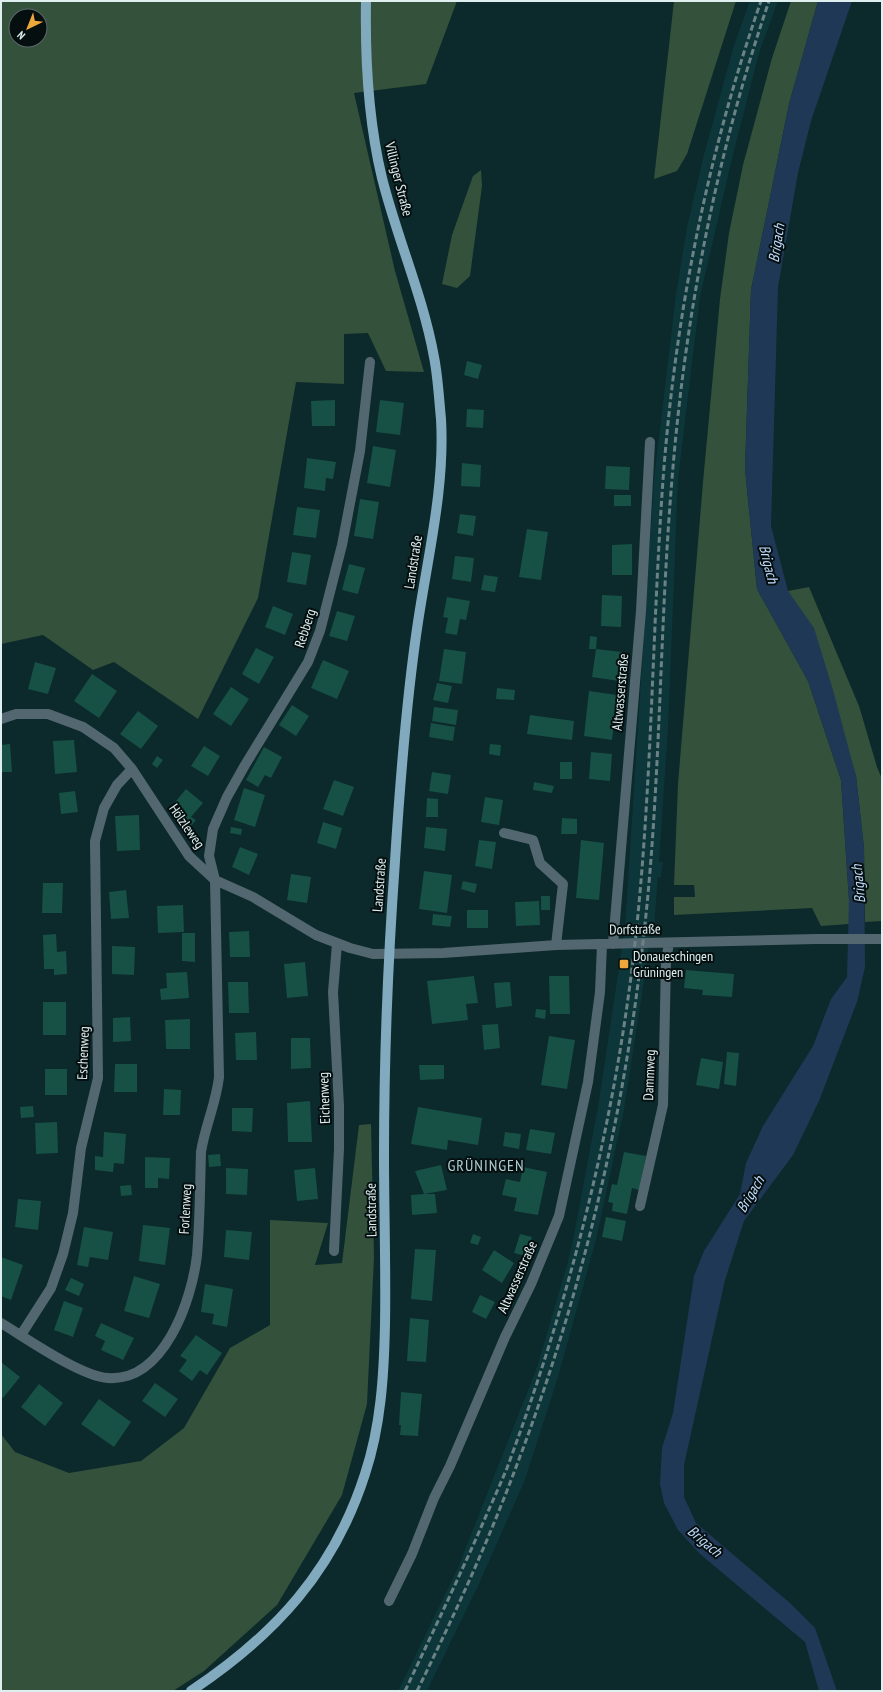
<svg xmlns="http://www.w3.org/2000/svg" width="883" height="1692" viewBox="0 0 883 1692" font-family="'PT Sans Narrow',sans-serif">
<style>
.built{fill:#0c3639}
.green{fill:#34513b;fill-rule:evenodd}
.water{fill:#1f3856}
.building{fill:#175045}
.lines{fill:none;stroke-linecap:round;stroke-linejoin:round}
.minor{stroke:#536770;stroke-width:10}
.major{stroke:#81aabe;stroke-width:10}
.rail{stroke:#6c8385;stroke-width:3;stroke-dasharray:6 3;stroke-linecap:butt}
.poi-dot{fill:#eda83b;stroke:#050f10;stroke-width:1.5}
.labels{text-anchor:middle;dominant-baseline:central;stroke-width:4;stroke-linejoin:round;paint-order:stroke}
.street-label{font-size:14px;fill:#dfeff0;stroke:#050f10}
.poi-label{font-size:14px;fill:#dfeff0;stroke:#050f10;text-anchor:start}
.water-label{font-size:15px;font-style:italic;fill:#c0dbfc;stroke:#050f10}
.quarter-label{font-size:16px;letter-spacing:1px;fill:#afcfd2;stroke:#050f10}
</style>
<rect width="100%" height="100%" fill="#0c292b"/>
<!-- built -->
<path class="built" d="M750,1h28l-19,52 -28,110 -31,134 -22,183 -10,249 -9,133h4l-2,15h-3l-4,51 -4,1 -2,26 -24,155 -28,130 -38,137 -33,103 -46,104 -52,107h-29l59,-121 79,-200 31,-105 6,-25 25,-133 27,-180 29,-448 22,-185 11,-67 16,-69 31,-113z"/>
<!-- green -->
<path class="green" d="M1,1h456l-31,83 -72,9 41,178 29,101 -38,-1 -18,-38 -24,1v50l-48,-2 -38,216 -60,121 -84,-57 -21,8 -50,-35 -42,9zM16,16h24v24h-24z
M674,1h62l-49,153 -10,17 -23,8z
M791,1h27l-29,103 -38,186 -6,179 12,120 51,92 33,99 8,120v24l-28,2 -9,-18 -138,7v-18h21l-1,-12h-20l4,-101 25,-302 17,-183 9,-66 14,-68 29,-107z
M481,170l1,16 -12,90 -13,12 -15,-4 10,-49 21,-59z
M809,587l50,119 18,61 5,12v142l-17,1 -1,-74 -8,-72 -68,-185z
M371,1124l3,133 -7,147 -25,91 -65,110 -73,66 -31,20h-172v-257l14,18 54,21 72,-12 43,-33 46,-80 40,-23v-105l58,3 -13,42 27,-2 17,-138z"/>
<!-- water -->
<path class="water" d="M818,1h34l-41,120 -13,52 -20,114 -7,239 17,65 26,37 19,62 23,86 8,72 1,119 -8,35 -38,99 -26,54 -49,66 -19,59 -41,185v32l12,26 94,80 25,25 22,63h-18l-14,-49 -105,-88 -22,-24 -14,-27 -4,-19 2,-36 11,-35 21,-137 10,-25 36,-57 6,-31 17,-37 50,-80 18,-47 16,-22 2,-77 -8,-120 -33,-99 -51,-92 -12,-120 6,-179 38,-186z"/>
<!-- building -->
<path class="building" d="M467,361l15,4 -4,14 -14,-4z
M335,400v26h-23l-1,-25z
M380,400l24,3 -4,32 -24,-3z
M467,409l17,1 -1,18 -17,-1z
M373,446l23,4 -6,37 -23,-4z
M307,458l29,4 -3,17 -7,-1 -1,13 -21,-3z
M462,463l19,2 -1,22 -19,-1z
M606,466l24,1 -1,23 -24,-1z
M614,495h17v11h-17z
M360,499l19,3 -6,37 -19,-3z
M297,507l23,3 -4,28 -23,-3z
M460,514l16,2 -3,20 -16,-3z
M527,529l21,3 -7,48 -22,-3z
M632,544v31h-20v-30z
M292,552l19,3 -5,30 -19,-3z
M455,556l19,2 -3,24 -19,-3z
M349,564l16,4 -7,26 -16,-4z
M484,575l14,2 -3,15 -14,-2z
M602,595l20,1 -1,31 -20,-1z
M447,597l23,4 -4,19 -6,-1 -3,16 -12,-2 3,-15 -5,-1z
M273,606l20,8 -8,21 -20,-8z
M337,611l18,5 -8,25 -18,-5z
M590,636l7,1 -1,12h-7z
M256,648l18,9 -15,27 -17,-10z
M444,649l22,3 -4,32 -23,-3z
M596,649l26,3 -3,29 -27,-4z
M323,660l26,11 -12,28 -26,-11z
M35,662l21,6 -8,26 -20,-5z
M92,674l25,17 -18,27 -25,-17z
M437,683l15,3 -4,17 -15,-3z
M231,687l18,12 -18,27 -18,-12z
M497,688l18,2 -1,10 -18,-1z
M589,691l28,4 -5,45 -28,-4z
M292,705l17,11 -13,20 -17,-11z
M434,707l24,3 -2,15 -24,-4z
M138,711l20,15 -17,23 -21,-15z
M530,715l44,6 -2,19 -45,-6z
M431,723l24,4 -2,14 -24,-4z
M74,740l3,32 -22,2 -2,-33z
M10,744l2,28h-11v-27z
M490,744l11,1 -1,11 -11,-2z
M204,746l16,10 -12,20 -17,-10z
M264,747l18,10 -11,21 -6,-3 -7,12 -12,-7z
M591,752l21,2 -2,27 -21,-2z
M157,756l6,4 -6,8 -5,-4z
M560,762h12v17h-12z
M432,772l19,3 -3,19 -19,-3z
M334,780l20,7 -11,29 -20,-7z
M534,782l20,4 -2,7 -19,-3z
M244,788l21,7 -10,32 -21,-7z
M186,789l17,14 -12,14 5,3 -10,12 -8,-7 6,-7 -13,-11z
M75,791l3,21 -17,2 -2,-21z
M485,797l18,3 -4,25 -18,-3z
M427,798l11,1v18h-12z
M139,815l1,35 -23,1 -2,-35z
M562,818l15,1v15h-16z
M323,822l19,6 -6,21 -19,-6z
M231,827l11,2 -1,6 -11,-2z
M426,827l21,2 -2,22 -21,-3z
M479,840l17,2 -4,27 -17,-3z
M581,840l23,3 -5,57 -23,-2z
M240,847l18,7 -9,21 -17,-8z
M424,871l28,4 -5,38 -28,-4z
M291,874l20,3 -4,26 -20,-3z
M463,881l14,3 -2,9 -14,-4z
M43,883h20l-1,30h-20z
M126,890l3,28 -18,1 -2,-27z
M541,896h9v14h-9z
M539,901l1,24 -24,1 -1,-24z
M183,905l1,27 -26,1 -1,-27z
M467,910h21v18h-21z
M433,914l19,2 -2,11 -18,-2z
M249,931l1,26h-20l-1,-25z
M182,933h13v29l-13,-1z
M56,934l1,18 9,-1 1,23 -13,1v-6h-10l-1,-34z
M112,946l23,1 -1,28 -22,-1z
M305,962l3,34 -21,2 -3,-34z
M686,970l48,4 -2,23 -30,-2 1,-5 -19,-2z
M187,972l2,26 -28,2 -1,-11 7,-1 -1,-15z
M474,976l4,27 -12,1 2,16 -36,4 -5,-43z
M549,976h20l1,38h-20z
M228,982h20l1,31h-20z
M510,982l2,24 -16,2 -2,-25z
M43,1002h23v33h-23z
M536,1009l10,1 -1,9 -10,-2z
M130,1017l1,24 -18,1v-24z
M190,1019v30h-24l-1,-29z
M498,1024l2,24 -16,2 -2,-25z
M256,1032l1,28h-21l-1,-27z
M549,1036l26,4 -8,49 -26,-4z
M291,1038h19l1,30 -20,1z
M727,1052l12,1 -3,33 -12,-2z
M701,1058l22,4 -4,27 -23,-4z
M115,1064h22v28h-23z
M419,1065h25v14l-24,1z
M45,1069h22v26h-22z
M164,1089l17,1 -1,25h-17z
M310,1101l2,41h-24l-1,-39z
M33,1106l1,11 -13,1 -1,-11z
M418,1107l64,11 -4,27 -30,-5 -1,10 -36,-6z
M232,1108h21l-1,24 -20,-1z
M57,1122l1,31 -22,1 -1,-31z
M530,1129l25,4 -4,21 -25,-4z
M104,1132l22,2 -2,30 -10,-1 -1,9 -18,-2v-14l8,1z
M505,1132l16,2 -2,15 -16,-3z
M624,1152l22,4 -7,34 -7,-2 -5,26 -15,-3 1,-8 -5,-1 4,-18 5,1z
M220,1154l1,12 -12,1 -1,-12z
M145,1157l25,1 -1,21 -11,-1v10h-13z
M441,1165l6,25 -23,4 -9,-23z
M523,1167l24,5 -9,43 -24,-4 3,-13 -15,-3 4,-16 14,3z
M226,1168l22,1 -1,26 -21,-1z
M315,1168l3,31 -21,2 -3,-31z
M131,1185l1,10 -11,1 -1,-10z
M424,1194h11l2,19 -25,2 -1,-20z
M18,1199l23,2 -3,29 -23,-3z
M606,1217l20,4 -4,20 -20,-4z
M143,1225l27,3 -5,37 -26,-4z
M84,1227l29,5 -5,28 -18,-3 -2,10 -11,-2z
M226,1230l26,2 -3,28 -25,-3z
M473,1234l8,3 -3,8 -8,-2z
M520,1234l12,3 -6,19 -12,-3z
M415,1249l21,1 -4,51 -21,-2z
M494,1250l20,13 -12,20 -20,-13z
M1,1257l22,8 -12,35 -10,-4z
M134,1276l26,8 -11,34 -25,-7z
M71,1278l13,6 -5,12 -14,-6z
M205,1284l28,5 -6,38 -15,-3 2,-10 -13,-2z
M480,1295l15,7 -9,17 -14,-7z
M64,1301l19,7 -10,29 -19,-7z
M410,1318l19,2 -3,42 -19,-1z
M101,1323l33,15 -11,22 -22,-10 4,-9 -10,-5z
M196,1335l26,18 -15,22 -7,-5 -8,11 -13,-10 8,-11 -7,-4z
M1,1362l19,15 -17,21 -2,-2z
M155,1383l23,16 -13,18 -23,-16z
M39,1384l24,19 -18,23 -24,-19z
M401,1392l21,2 -4,42 -18,-1 1,-10h-2z
M99,1399l32,23 -17,25 -33,-23z"/>
<g class="lines">
<!-- minor -->
<path class="minor" d="M1,719l15,-5h32l35,13 31,21 18,21 57,87 26,24 38,17 63,38 34,13 23,6 70,-1 113,-8 260,-6h66
M504,833l29,7 7,23 23,21 -7,61
M613,944l28,-333 9,-169
M640,1206l23,-101 3,-144 3,-18
M334,1251l5,-102v-43l-6,-114 4,-48
M1,1323c25,15 79,53 107,55 56,4 84,-78 89,-123 3,-34 3,-69 4,-103 4,-26 15,-48 18,-75l-4,-197 -6,-24 4,-27 14,-32 18,-32 63,-103 12,-31 22,-86 18,-94 10,-89
M21,1335l30,-47 12,-34 10,-41 8,-65 17,-70 -3,-237 9,-33 13,-23 15,-16
M389,1601l23,-47 22,-56 16,-32 55,-129 26,-53 28,-68 29,-134 12,-90 2,-48"/>
<!-- major -->
<path class="major" d="M191,1691c84,-56 143,-120 174,-217 16,-48 19,-100 20,-150 1,-56 -1,-113 -1,-169 0,-98 4,-196 11,-294 5,-79 11,-160 23,-239 10,-67 27,-135 23,-203 -2,-20 -3,-42 -7,-62 -11,-61 -37,-119 -52,-179 -14,-58 -17,-117 -16,-177"/>
<!-- rail -->
<path class="rail" d="M405,1691c25,-53 50,-105 74,-159 9,-21 19,-42 28,-64 63,-169 108,-345 128,-525 17,-154 17,-309 28,-463 12,-163 44,-324 98,-479
M417,1691c35,-71 68,-142 96,-216 66,-171 110,-351 130,-533 18,-154 16,-309 29,-463 13,-163 44,-323 97,-478"/>
</g>
<!-- markers -->
<rect class="poi-dot" x="619" y="959" width="10" height="10" rx="2"/>
<g class="labels">
<!-- street labels -->
<g class="street-label">
<text transform="translate(399 179) rotate(76)">Villinger Straße</text>
<text transform="translate(413 562) rotate(-81)">Landstraße</text>
<text transform="translate(305 628) rotate(-72)">Rebberg</text>
<text transform="translate(620 692) rotate(-85)">Altwasserstraße</text>
<text transform="translate(187 826) rotate(55)">Hölzleweg</text>
<text transform="translate(379 885) rotate(-86)">Landstraße</text>
<text transform="translate(635 929) rotate(-1)">Dorfstraße</text>
<text transform="translate(83 1053) rotate(-88)">Eschenweg</text>
<text transform="translate(649 1075) rotate(-88)">Dammweg</text>
<text transform="translate(324 1098) rotate(-92)">Eichenweg</text>
<text transform="translate(185 1209) rotate(-87)">Forlenweg</text>
<text transform="translate(371 1210) rotate(-91)">Landstraße</text>
<text transform="translate(517 1277) rotate(-66)">Altwasserstraße</text>
</g>
<!-- poi labels -->
<g class="poi-label">
<text x="633" y="956">Donaueschingen<tspan x="633" dy="16">Grüningen</tspan></text>
</g>
<!-- water labels -->
<g class="water-label">
<text transform="translate(776 243) rotate(-81)">Brigach</text>
<text transform="translate(769 564) rotate(76)">Brigach</text>
<text transform="translate(858 884) rotate(-95)">Brigach</text>
<text transform="translate(750 1194) rotate(-59)">Brigach</text>
<text transform="translate(705 1541) rotate(40)">Brigach</text>
</g>
<!-- quarter labels -->
<g class="quarter-label">
<text x="486" y="1165">GRÜNINGEN</text>
</g>
</g>
<!-- border -->
<rect width="883" height="1692" fill="none" stroke="#dfeff0" stroke-width="4"/>
<!-- north arrow -->
<g transform="translate(28 28) rotate(223)"><circle r="19" fill="#050f10" stroke="#5c696a"/>
<path d="M0-3L7 15L0 10L-7 15Z" fill="#eda83b"/>
<text y="-6" font-size="11" font-weight="bold" text-anchor="middle" fill="#dfeff0">N</text>
</g>
</svg>
